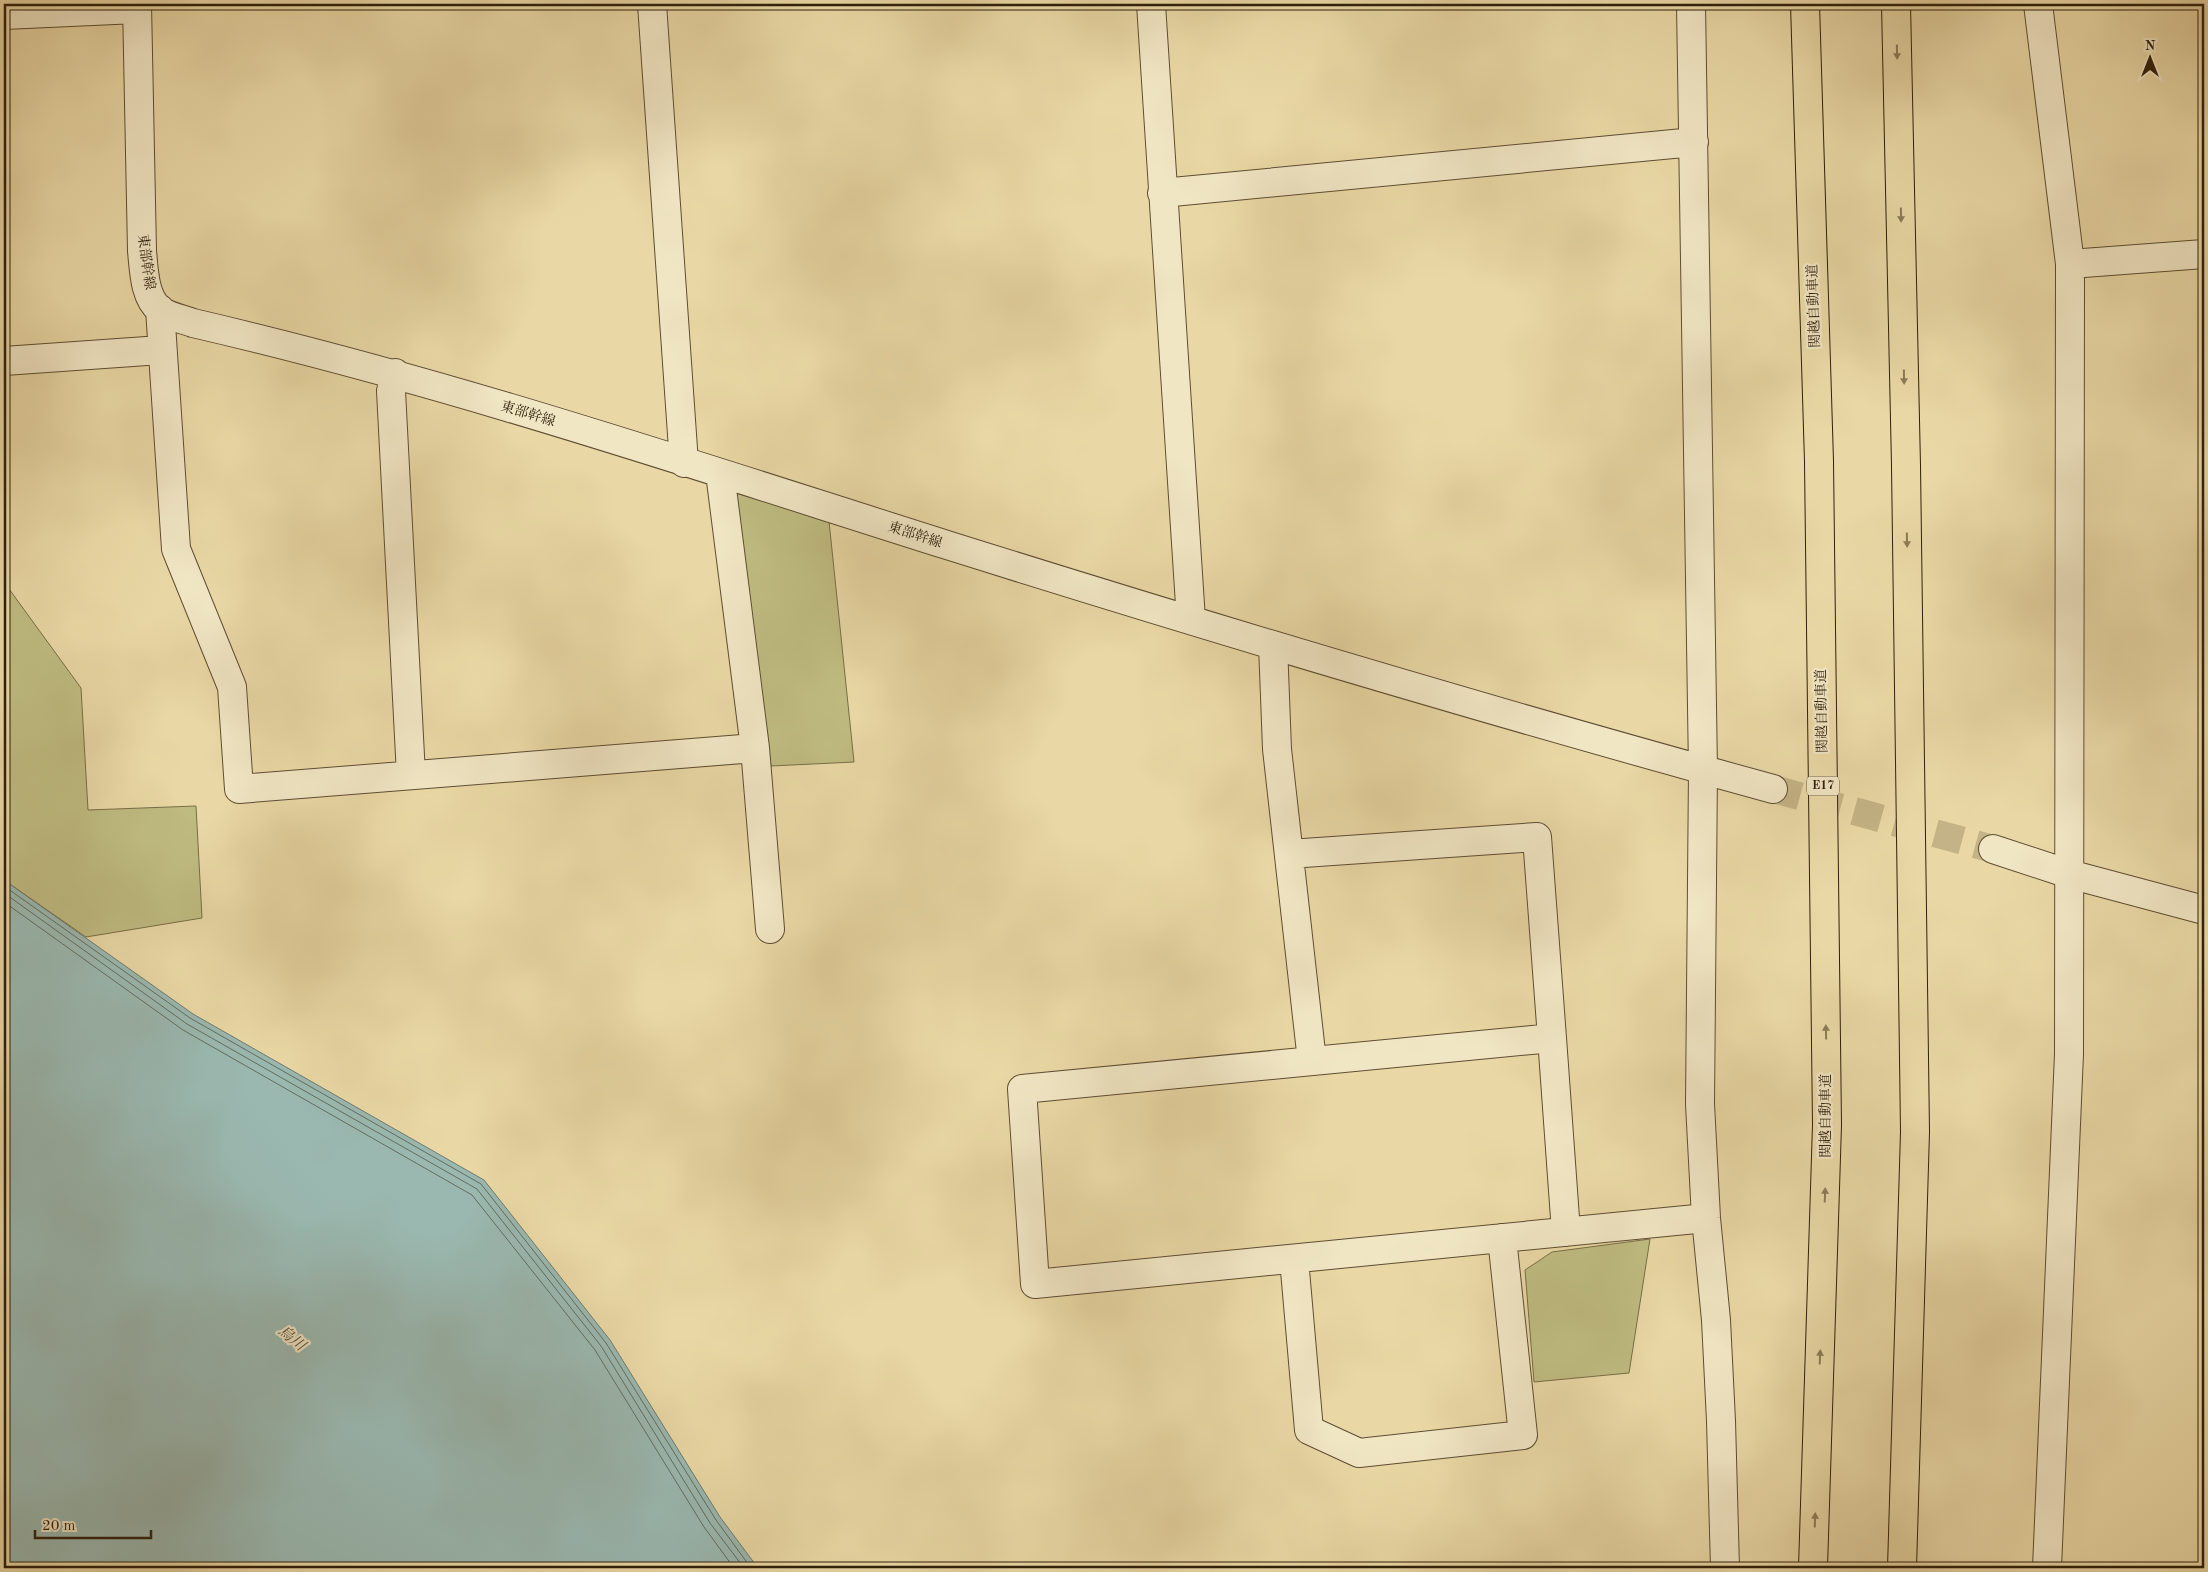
<svg xmlns="http://www.w3.org/2000/svg" width="2208" height="1572" viewBox="0 0 2208 1572" font-family="'Old Standard TT','Noto Serif JP',serif">
<style>
.green{fill:#bfbc81;stroke:#776e46}
.water{fill:#9ab8b0;stroke:#6f7b6e}
.lines{fill:none;stroke-linecap:round;stroke-linejoin:round}
.shore{stroke:#646c5e;stroke-width:1}
.minor-tunnel{stroke:#c4b386;stroke-width:28;stroke-dasharray:28 14;stroke-linecap:butt}
.minor-casing{stroke:#5e4d32;stroke-width:30}
.highway-casing{stroke:#2f1f0b;stroke-width:30}
.minor{stroke:#f1e6c4;stroke-width:28}
.highway{stroke:#e9d8a5;stroke-width:28}
.oneway{fill:#8c7c58}
.labels{text-anchor:middle;dominant-baseline:central;stroke-width:4.5;stroke-linejoin:round;paint-order:stroke}
.shield{fill:#f1e6c4;stroke:#695b42;stroke-width:1}
.shield-label{font-size:12px;font-weight:bold;fill:#2f1f0b}
.street-label{font-size:14px;fill:#2f1f0b;stroke:#f1e6c4}
.water-label{font-size:15px;font-style:italic;fill:#4f4d3d;stroke:#f1e6c4}
</style>
<rect width="100%" height="100%" fill="#e9d8a5"/>
<filter id="stains"><feTurbulence type="fractalNoise" baseFrequency=".004" numOctaves="4"/><feColorMatrix values="0 0 0 0 .2 0 0 0 0 .09 0 0 0 0 .02 0 0 0 .5 -.17"/></filter>
<radialGradient id="worn" r=".72"><stop offset=".6" stop-color="#630" stop-opacity="0"/><stop offset="1" stop-color="#630" stop-opacity=".3"/></radialGradient>
<!-- green -->
<path class="green" d="M732,491l97,30 25,241 -83,4z
M4,582l77,106 7,122 108,-4 6,112 -116,19 -82,-57z
M1650,1239l-21,134 -95,9 -9,-112 27,-18z"/>
<!-- water -->
<path class="water" d="M4,880l189,134 291,166 126,160 110,177 38,51h-754z"/>
<g class="lines">
<!-- shore -->
<path class="shore" d="M4,886l186,132 291,166 125,159 110,177 35,48
M4,893l183,131 290,165 124,157 109,177 34,45
M4,902l179,128 289,165 123,155 109,177 30,41"/>
<!-- minor-tunnel -->
<path class="minor-tunnel" d="M1773,789l220,60"/>
<defs>
<path id="minor" d="M137,4l5,247c2,19 2,46 18,59 9,7 23,9 33,13 255,59 504,143 754,222 274,86 549,168 826,244
M652,4l32,459
M1151,4l40,616
M1691,4l12,766 -3,334 6,114 10,102 5,101 4,147
M2038,4l32,260 -1,790 -22,514
M4,15l133,-6
M1162,193l532,-51
M2070,264l134,-10
M160,309l16,240 56,138 7,102 516,-41
M4,361l157,-11
M395,373l-4,18 20,384
M720,473l35,275 15,181
M1273,645l4,104 35,312
M1993,849l76,25 135,36
M1289,854l248,-17 15,201
M1566,1232l-14,-194 -530,51 13,195 671,-66
M1294,1259l15,171 50,23 164,-18 -21,-197"/>
<path id="highway" d="M1805,4l14,457 8,664 -14,443
M1896,4l10,462 9,666 -13,436"/>
</defs>
<!-- minor casing -->
<use href="#minor" class="minor-casing"/>
<!-- highway casing -->
<use href="#highway" class="highway-casing"/>
<!-- minor -->
<use href="#minor" class="minor"/>
<!-- highway -->
<use href="#highway" class="highway"/>
</g>
<!-- one-way arrows -->
<defs><path id="oneway-solid" d="M-6-.8H1V-3.2L6.5 0L1 3.2V.8H-6Z" transform="scale(1.25)"/></defs>
<g class="oneway">
<use href="#oneway-solid" transform="translate(1897 52) rotate(89)"/>
<use href="#oneway-solid" transform="translate(1901 215) rotate(89)"/>
<use href="#oneway-solid" transform="translate(1904 377) rotate(89)"/>
<use href="#oneway-solid" transform="translate(1907 540) rotate(89)"/>
<use href="#oneway-solid" transform="translate(1826 1032) rotate(-91)"/>
<use href="#oneway-solid" transform="translate(1825 1195) rotate(-88)"/>
<use href="#oneway-solid" transform="translate(1820 1357) rotate(-88)"/>
<use href="#oneway-solid" transform="translate(1815 1520) rotate(-88)"/>
</g>
<g class="labels">
<!-- shield labels -->
<rect class="shield" x="1807" y="776.5" width="32" height="19" rx="4"/>
<g class="shield-label">
<text x="1823" y="786">E17</text>
</g>
<!-- street labels -->
<g class="street-label">
<text transform="translate(146 262) rotate(82)">東部幹線</text>
<text transform="translate(1814 306) rotate(-92)">関越自動車道</text>
<text transform="translate(528 414) rotate(17)">東部幹線</text>
<text transform="translate(915 535) rotate(18)">東部幹線</text>
<text transform="translate(1822 711) rotate(-91)">関越自動車道</text>
<text transform="translate(1826 1116) rotate(-90)">関越自動車道</text>
</g>
<!-- water labels -->
<g class="water-label">
<text transform="translate(291 1339) rotate(39)">烏川</text>
</g>
</g>
<!-- margin -->
<rect width="2208" height="1572" fill="none" stroke="#e9d8a5" stroke-width="20"/>
<rect x="5" y="5" width="2198" height="1562" fill="none" stroke="#2f1f0b" stroke-width="2.5"/>
<rect x="10" y="10" width="2188" height="1552" fill="none" stroke="#2f1f0b"/>
<!-- north arrow -->
<g transform="translate(2150 58)" stroke="#f1e6c4" stroke-width="4" paint-order="stroke">
<path d="M0-4L9 19L0 12L-9 19Z" fill="#2f1f0b"/>
<text y="-8" font-size="14" font-weight="bold" text-anchor="middle" fill="#2f1f0b">N</text>
</g>
<!-- scale -->
<path d="M35 1530v8h116v-8" fill="none" stroke="#2f1f0b" stroke-width="2.5"/>
<text x="42" y="1530" font-size="15" fill="#2f1f0b" stroke="#f1e6c4" stroke-width="4" paint-order="stroke">20 m</text>
<rect width="100%" height="100%" filter="url(#stains)"/>
<rect width="100%" height="100%" fill="url(#worn)"/>
</svg>
